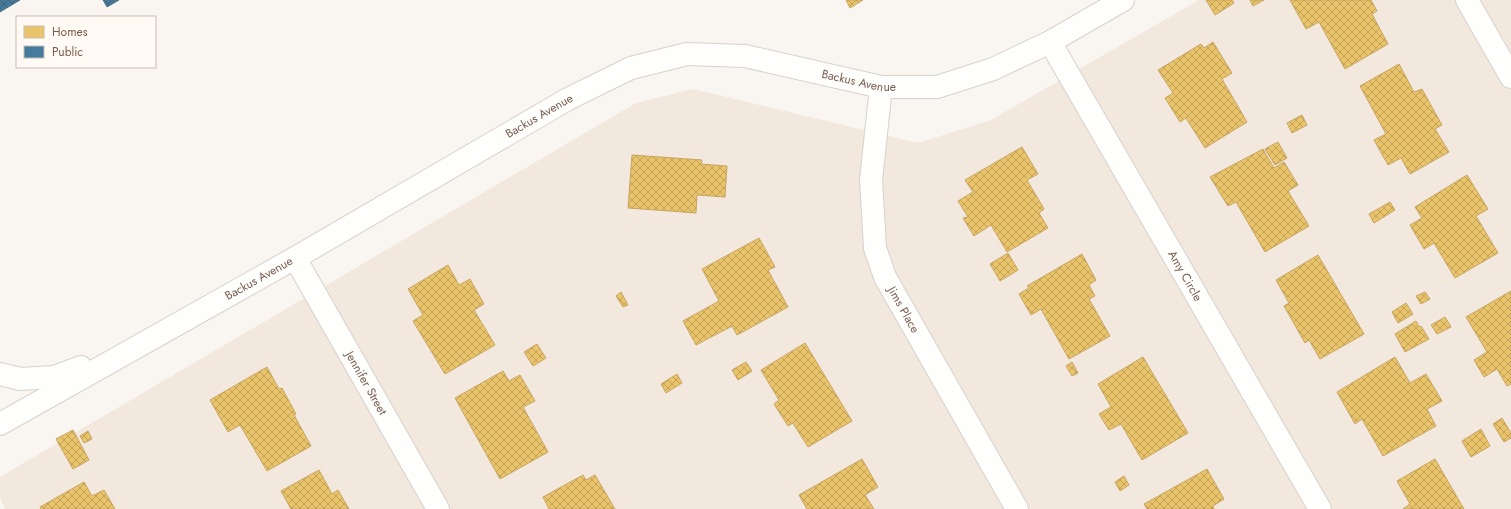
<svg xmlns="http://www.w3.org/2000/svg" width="1511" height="509" viewBox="0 0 1511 509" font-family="Jost,sans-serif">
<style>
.residential{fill:#f2e8de}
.homes{fill:url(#homes-cross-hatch);stroke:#c8a561}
.public{fill:url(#public-cross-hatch);stroke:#557285}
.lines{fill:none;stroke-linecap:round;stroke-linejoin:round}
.street-casing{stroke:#d7d1cb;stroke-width:24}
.secondary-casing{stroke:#d9d2cb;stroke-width:24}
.street{stroke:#fefefd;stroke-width:22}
.secondary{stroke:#fefefd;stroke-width:22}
.labels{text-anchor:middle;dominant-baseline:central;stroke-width:4;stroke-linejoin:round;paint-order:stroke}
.street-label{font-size:12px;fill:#7a5c4d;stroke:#fffaf3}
</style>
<defs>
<pattern id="homes-cross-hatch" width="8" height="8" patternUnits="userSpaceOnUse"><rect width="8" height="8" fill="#e9c46a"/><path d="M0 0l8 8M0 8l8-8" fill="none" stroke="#c2a259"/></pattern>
<pattern id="public-cross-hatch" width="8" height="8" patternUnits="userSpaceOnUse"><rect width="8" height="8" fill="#457b9d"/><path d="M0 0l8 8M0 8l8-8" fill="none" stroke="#3d637c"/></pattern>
</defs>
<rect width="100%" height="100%" fill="#f9f5f0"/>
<!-- residential -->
<path class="residential" d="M1199,0h312v509h-1506l-5,-12v-20l636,-374 57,-14 225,54 73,-23z"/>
<!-- homes -->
<path class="homes" d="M846,0h17l-13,8z
M1206,0h26l2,3 -19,12z
M1250,0h14l-11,6z
M1290,0h81l6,11 -5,3 16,30 -43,25 -26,-47 -13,7z
M1213,42l19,31 -10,6 25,43 -42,26 -19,-30 -6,4 -15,-24 8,-5 -15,-23 43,-26 3,4z
M1399,64l15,28 8,-3 20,36 -7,4 14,23 -39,22 -9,-16 -13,7 -14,-25 12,-6 -26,-48z
M1302,115l5,10 -15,8 -5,-10z
M1278,142l9,16 -12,7 -10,-16z
M1022,147l16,27 -11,6 17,29 -5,4 9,15 -41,24 -16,-27 -17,11 -11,-18 5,-1 -10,-16 15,-9 -8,-12z
M1263,149l11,19 10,-6 14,23 -10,6 21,35 -44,26 -29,-50 -8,4 -18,-29z
M632,155l70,5 -1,4 26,2 -2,31 -28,-2 -1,18 -68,-5z
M1467,175l21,34 -12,7 22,37 -43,25 -21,-35 -10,6 -14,-24 12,-7 -7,-11z
M1390,202l5,8 -21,13 -5,-9z
M759,238l16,29 -7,3 20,37 -51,28 -5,-9 -36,19 -13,-24 36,-20 -17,-32z
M1008,253l10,17 -18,11 -10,-17z
M1082,254l14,26 -7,5 6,11 -6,3 21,37 -41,23 -28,-50 -10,6 -12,-21 10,-6 -2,-2z
M1318,255l46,79 -44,25 -11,-19 -4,3 -21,-37 5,-3 -13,-23z
M448,265l11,20 11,-6 14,25 -10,6 21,35 -50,29 -32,-53 10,-6 -15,-26z
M1511,291v93l-4,2 -10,-17 -13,8 -10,-17 13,-8 -21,-35z
M621,292l7,13 -5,2 -7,-11z
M1425,292l5,7 -9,5 -5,-8z
M1406,303l7,11 -15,9 -6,-11z
M1445,317l6,10 -14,7 -6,-9z
M1416,321l3,6 2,-1 8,13 -24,13 -10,-18z
M805,343l47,78 -44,26 -15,-24 -5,3 -14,-22 5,-4 -18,-30z
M537,344l9,14 -13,8 -9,-14z
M1143,357l45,76 -46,27 -21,-36 -12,6 -10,-16 12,-7 -13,-23z
M1395,357l15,26 16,-9 16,27 -15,8 9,17 -53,30 -21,-37 -7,5 -18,-32z
M746,362l6,9 -14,9 -6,-10z
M1072,362l6,11 -6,3 -6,-10z
M267,367l12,22 3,-1 14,26 -2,1 17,31 -44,25 -27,-46 -12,7 -18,-32z
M503,371l6,10 11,-6 15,26 -12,6 25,45 -48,27 -45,-81z
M677,374l5,9 -16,10 -5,-9z
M1502,418l9,15v5l-7,4 -11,-18z
M1481,429l9,17 -19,11 -9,-16z
M73,430l16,30 -16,9 -17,-30z
M88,431l4,8 -8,4 -4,-7z
M862,459l16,28 -13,8 9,14h-67l-8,-14z
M1435,459l29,50h-61l7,-5 -13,-23z
M1207,469l17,30 -11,7 1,3h-67l-3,-5z
M319,470l13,24 6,-4 11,19h-58l-10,-18z
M583,475l3,5 9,-5 20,34h-66l-6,-12z
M1124,476l5,9 -9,6 -5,-9z
M84,482l8,14 12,-6 11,19h-74l-1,-2z"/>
<!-- public -->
<path class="public" d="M0,0h20l-20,12z
M103,0h16l-12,7z"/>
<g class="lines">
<defs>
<g id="street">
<path d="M1467,0l44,77"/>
<path id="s1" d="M1050,42l270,467"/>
<path id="s2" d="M881,87l-10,93 4,68 10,29 132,232"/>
<path id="s3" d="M295,258l143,251"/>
</g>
<g id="secondary">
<path d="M0,374l20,5 34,-2 27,-10"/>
<path id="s4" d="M0,424l295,-166 273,-159 63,-31 56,-14 58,2 136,31h56l56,-18 57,-27 73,-42"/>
</g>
</defs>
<!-- street casing -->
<use href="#street" class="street-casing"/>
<!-- secondary casing -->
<use href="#secondary" class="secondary-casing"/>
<!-- street -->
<use href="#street" class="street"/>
<!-- secondary -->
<use href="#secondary" class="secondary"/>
</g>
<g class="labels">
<!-- street labels -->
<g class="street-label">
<text stroke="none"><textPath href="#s4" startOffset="957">Backus Avenue</textPath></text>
<text stroke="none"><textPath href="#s4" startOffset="621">Backus Avenue</textPath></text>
<text stroke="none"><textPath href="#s1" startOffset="270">Amy Circle</textPath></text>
<text stroke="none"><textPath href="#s4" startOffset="297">Backus Avenue</textPath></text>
<text stroke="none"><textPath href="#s2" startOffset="230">Jims Place</textPath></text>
<text stroke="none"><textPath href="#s3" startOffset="144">Jennifer Street</textPath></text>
</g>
</g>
<!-- legend -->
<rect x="16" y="16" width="140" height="52" fill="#fffaf3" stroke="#cabbb1"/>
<rect x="24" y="26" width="20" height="12" fill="#e9c46a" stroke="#cabbb1"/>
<text x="52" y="36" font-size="12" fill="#7a5c4d">Homes</text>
<rect x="24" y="46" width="20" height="12" fill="#457b9d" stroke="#cabbb1"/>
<text x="52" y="56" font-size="12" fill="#7a5c4d">Public</text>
</svg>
